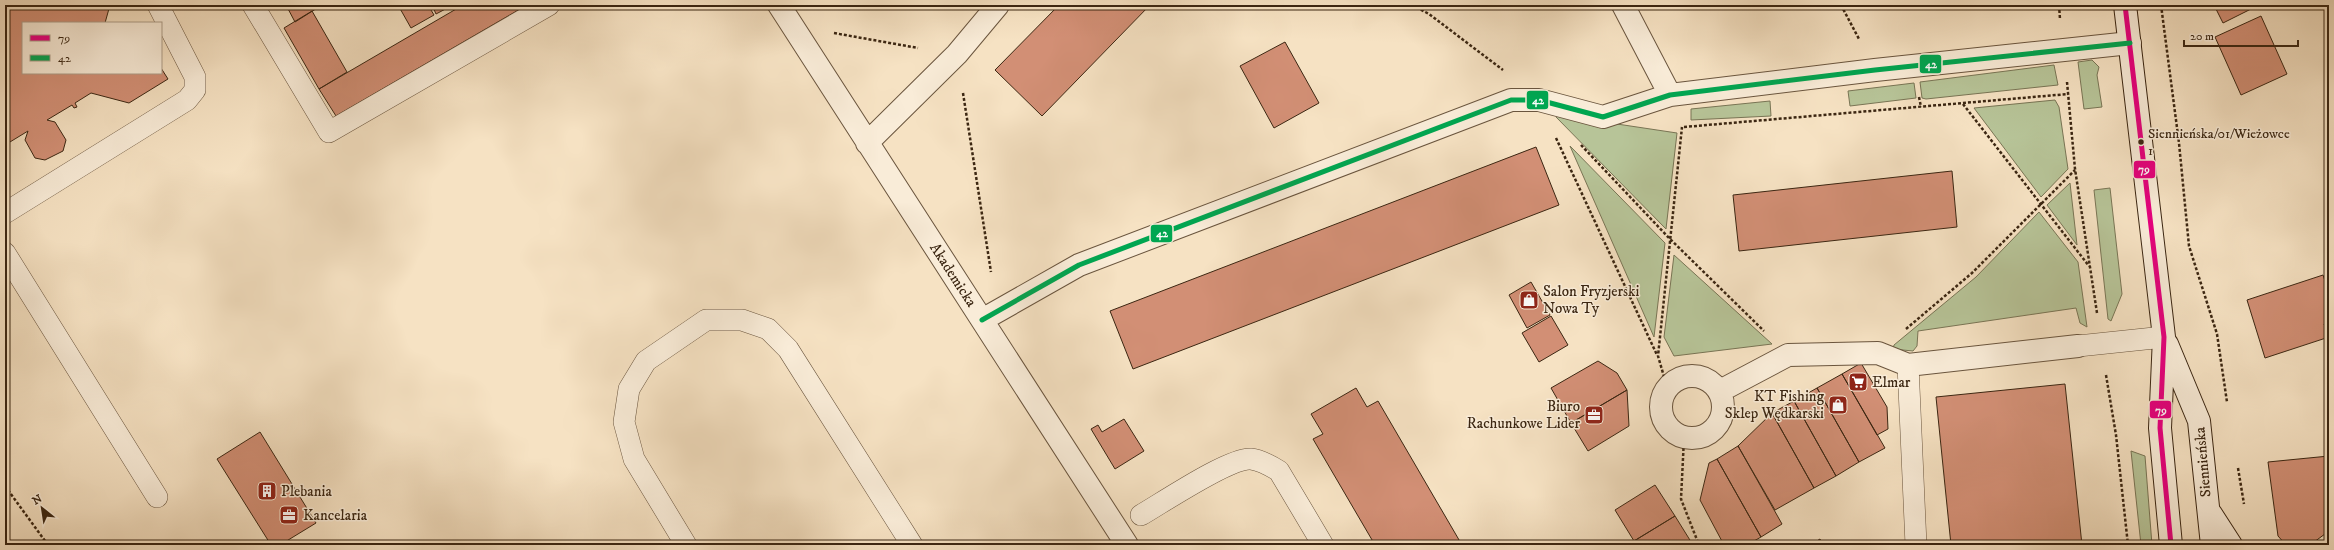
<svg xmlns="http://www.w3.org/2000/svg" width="2334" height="550" viewBox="0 0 2334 550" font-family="'IM FELL DW Pica',serif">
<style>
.green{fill:#b7c498;stroke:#797555}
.building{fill:#d28f75;stroke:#3b2612}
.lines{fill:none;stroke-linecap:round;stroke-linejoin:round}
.service-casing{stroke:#6a553e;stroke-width:22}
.minor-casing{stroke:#6a553e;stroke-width:24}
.secondary-casing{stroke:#3b2612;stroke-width:24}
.path{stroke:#3b2612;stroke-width:2.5;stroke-dasharray:3 2;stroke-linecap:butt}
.service{stroke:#f9ecd8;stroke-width:21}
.minor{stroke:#f9ecd8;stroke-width:22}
.secondary{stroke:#f9ecd8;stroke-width:22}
.bus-1-casing{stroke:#f9ecd8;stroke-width:8}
.bus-2-casing{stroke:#f9ecd8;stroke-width:8}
.bus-1{stroke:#e5007d;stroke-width:5}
.bus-2{stroke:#00a651;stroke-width:5}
.bus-dot{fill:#3b2612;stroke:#f9ecd8;stroke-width:1.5}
.labels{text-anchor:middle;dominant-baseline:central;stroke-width:3;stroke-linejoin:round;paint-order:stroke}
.bus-label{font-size:14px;fill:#3b2612;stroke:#f9ecd8;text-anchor:start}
.street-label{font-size:15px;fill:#3b2612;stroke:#f9ecd8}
.poi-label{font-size:15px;fill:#3b2612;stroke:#f9ecd8;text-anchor:start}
.line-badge{stroke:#f9ecd8;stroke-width:1.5}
.badge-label{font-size:11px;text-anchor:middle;font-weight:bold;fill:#fff}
</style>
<rect width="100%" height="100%" fill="#f6e2c3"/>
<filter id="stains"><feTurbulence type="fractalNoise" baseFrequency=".005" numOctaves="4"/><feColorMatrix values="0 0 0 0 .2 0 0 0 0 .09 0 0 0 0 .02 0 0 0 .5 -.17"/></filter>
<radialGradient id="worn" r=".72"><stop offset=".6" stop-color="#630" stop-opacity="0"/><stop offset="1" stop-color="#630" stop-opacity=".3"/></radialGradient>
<!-- green -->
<path class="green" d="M2092,60l7,7 -2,8 5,32 -18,2 -6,-47z
M2054,65l4,20 -132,14 -4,-1 -2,-16z
M1914,83l2,15 -66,8 -2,-15z
M2055,100l4,7 9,62 -27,28 -67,-89z
M1770,101l1,15 -80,4v-11z
M1557,115l120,18 -11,96 -110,-112z
M1570,146l95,97 -11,94z
M2070,183l7,62 -30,-40z
M2110,188l12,106 -11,27 -3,-2 -14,-129z
M2039,212l39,50 9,65 -7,-4 -4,-15 -158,23 -1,15 -4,5 -20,-2 1,-4 82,-68z
M1674,255l98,89 -98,12 -10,-19z
M2131,451l14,5 7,89h-11z"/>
<!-- building -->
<path class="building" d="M5,5h105l-5,18h-82v50h138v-5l7,11 -39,24 -38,-10 -16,10 2,4 -3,1 -2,-3 -25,15 8,2 11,18 -3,11 -18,9 -10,-2 -10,-18 3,-9 -23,14z
M286,5h36l-27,17z
M398,5h30l6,10 -23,13z
M432,5h21l-17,9z
M463,5h64l-191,111 -17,-27z
M1059,5h91l-108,111 -47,-46z
M2214,5h38l1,3 -30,15z
M312,11l35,61 -28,17 -35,-61z
M2261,16l26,58 -46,21 -26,-58z
M1285,42l34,61 -45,25 -34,-62z
M1536,147l23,58 -426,164 -23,-58z
M1952,171l5,56 -218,24 -6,-56z
M2323,275l6,18v30l-5,1 5,13 -64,21 -18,-58z
M1531,282l19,33 -23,13 -18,-33z
M1551,316l17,29 -29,17 -17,-29z
M1598,361l19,12 10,17 -56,33 -20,-35z
M1861,363l26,44 1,22 -11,6 -35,-61z
M1842,374l43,74 -26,14 -42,-74z
M2065,384l17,161h-131l-15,-148z
M1356,388l11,19 11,-6 84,144h-87l-62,-106 10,-5 -12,-20z
M1817,388l42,74 -23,14 -42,-75z
M1627,390l2,36 -41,25 -17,-28z
M1794,401l42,75 -22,12 -42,-75z
M1772,413l42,75 -39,22 -37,-64z
M1124,419l20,32 -29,18 -24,-40 7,-4 4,7z
M260,432l56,91 -36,22h-9l-54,-86z
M1738,446l44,78 -21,13 -44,-78z
M2329,456v75l-19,14h-24l-8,-9 -10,-74z
M1717,459l44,78 -14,8h-23l-24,-45 9,-37z
M1655,485l20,31 -41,25 -19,-31z
M1675,516l18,29h-56l-3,-4z
M1820,539l3,6h-13z"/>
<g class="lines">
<defs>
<path id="service" d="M253,5l76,127 220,-127
M5,213l182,-113 8,-10v-13l-37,-72
M5,253l152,244
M2078,346l86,-9
M1908,365l8,180
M1141,515c21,-12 89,-58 110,-56 10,1 20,7 28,12l44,74
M686,545l-52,-86 -10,-37 5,-33 17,-28 60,-41h36l26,9 20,20 124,196"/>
<path id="minor" d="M779,5l348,540
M1623,5l47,90
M867,143l90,-89 41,-49
M982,320l97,-55 432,-165h28l64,17 67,-22 205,-25 255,-27
M1661 407a31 31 0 1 1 62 0a31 31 0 1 1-62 0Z
M1720,391l68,-36 90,-2 30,12 170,-19"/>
<path id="secondary" d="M2125,5l39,332 -4,91 11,117
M2167,344l32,77 13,124
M2211,514l20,31"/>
</defs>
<!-- service casing -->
<use href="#service" class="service-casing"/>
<!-- minor casing -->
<use href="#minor" class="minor-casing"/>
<!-- secondary casing -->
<use href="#secondary" class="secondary-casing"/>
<!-- path -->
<path class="path" d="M1412,5l17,9 74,56
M1841,5l18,34
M2059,5l1,14
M2161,5l18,138 10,103 28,88 10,68
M834,33l84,15
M2067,82l8,87 22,144
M963,93l28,179
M1919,97l2,10
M1963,104l126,162
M1684,127l384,-33
M1556,138l101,217
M1581,145l88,93 95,93
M1906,329l66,-56 103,-103
M2106,375l10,60 12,110
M1667,387l-9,-31 24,-229
M1684,438l-3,61 18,46
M2238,468l6,36
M5,486l43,59"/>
<!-- service -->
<use href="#service" class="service"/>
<!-- minor -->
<use href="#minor" class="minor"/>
<!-- secondary -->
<use href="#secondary" class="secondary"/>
<defs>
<path id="bus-1" d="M2125,5l39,332 -4,91 11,117"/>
<path id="bus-2" d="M982,320l97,-55 432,-165h28l64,17 67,-22 205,-25 255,-27"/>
</defs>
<!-- bus-1 casing -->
<use href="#bus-1" class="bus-1-casing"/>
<!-- bus-2 casing -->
<use href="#bus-2" class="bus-2-casing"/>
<!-- bus-1 -->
<use href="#bus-1" class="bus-1"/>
<!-- bus-2 -->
<use href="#bus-2" class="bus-2"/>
</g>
<!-- icons -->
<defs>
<symbol id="shop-square" viewBox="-11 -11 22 22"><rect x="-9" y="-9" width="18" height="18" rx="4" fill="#8f2418" stroke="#f9ecd8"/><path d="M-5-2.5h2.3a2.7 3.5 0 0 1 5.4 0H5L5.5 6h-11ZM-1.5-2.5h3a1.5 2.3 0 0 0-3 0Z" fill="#fff"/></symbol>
<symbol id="supermarket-square" viewBox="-11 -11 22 22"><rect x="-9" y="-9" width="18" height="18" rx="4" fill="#8f2418" stroke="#f9ecd8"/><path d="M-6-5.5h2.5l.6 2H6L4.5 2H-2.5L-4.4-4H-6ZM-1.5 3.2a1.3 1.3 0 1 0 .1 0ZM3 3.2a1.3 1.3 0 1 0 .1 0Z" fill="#fff"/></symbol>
<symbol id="office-square" viewBox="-11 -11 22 22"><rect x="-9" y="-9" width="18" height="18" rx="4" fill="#8f2418" stroke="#f9ecd8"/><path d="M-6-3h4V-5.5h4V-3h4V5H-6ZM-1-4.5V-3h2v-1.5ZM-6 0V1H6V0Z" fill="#fff"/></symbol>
<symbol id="building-square" viewBox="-11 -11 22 22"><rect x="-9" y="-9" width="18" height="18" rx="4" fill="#8f2418" stroke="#f9ecd8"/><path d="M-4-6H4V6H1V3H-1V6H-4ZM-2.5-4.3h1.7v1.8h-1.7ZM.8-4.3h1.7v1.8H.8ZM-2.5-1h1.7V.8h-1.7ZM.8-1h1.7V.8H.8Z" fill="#fff"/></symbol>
</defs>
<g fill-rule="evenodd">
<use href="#shop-square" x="1518" y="289" width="22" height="22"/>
<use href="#supermarket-square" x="1847" y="371" width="22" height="22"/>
<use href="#shop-square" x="1827" y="394" width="22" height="22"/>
<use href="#office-square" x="1583" y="404" width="22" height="22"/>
<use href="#building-square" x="256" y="480" width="22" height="22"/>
<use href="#office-square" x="278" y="504" width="22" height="22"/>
</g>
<!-- markers -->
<circle class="bus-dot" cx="2141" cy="142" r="3.5"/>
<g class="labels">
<!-- bus labels -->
<g class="bus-label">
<text x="2148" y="134">Siennieńska/01/Wieżowce<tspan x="2148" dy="17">1</tspan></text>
</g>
<!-- street labels -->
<g class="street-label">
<text transform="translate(953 275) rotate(57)">Akademicka</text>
<text transform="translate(2203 462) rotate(-95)">Siennieńska</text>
</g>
<!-- poi labels -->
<g class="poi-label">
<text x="1543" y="291">Salon Fryzjerski<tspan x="1543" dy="17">Nowa Ty</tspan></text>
<text x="1872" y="382">Elmar</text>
<text x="1824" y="396" text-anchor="end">KT Fishing<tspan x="1824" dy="17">Sklep Wędkarski</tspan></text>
<text x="1580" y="406" text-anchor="end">Biuro<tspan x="1580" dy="17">Rachunkowe Lider</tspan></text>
<text x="281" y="491">Plebania</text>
<text x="303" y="515">Kancelaria</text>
</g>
</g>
<g class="line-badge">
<rect x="1919" y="54" width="23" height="20" rx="4" fill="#00a651"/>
<rect x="1526" y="90" width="23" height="20" rx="4" fill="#00a651"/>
<rect x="2133" y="160" width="23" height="19" rx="4" fill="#e5007d"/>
<rect x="1150" y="224" width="23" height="19" rx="4" fill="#00a651"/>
<rect x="2149" y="400" width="23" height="19" rx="4" fill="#e5007d"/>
</g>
<g class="badge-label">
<text x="1931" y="68">42</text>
<text x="1538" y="104">42</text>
<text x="2144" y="173">79</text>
<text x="1162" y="237">42</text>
<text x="2161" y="414">79</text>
</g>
<!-- margin -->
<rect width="2334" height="550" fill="none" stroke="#f6e2c3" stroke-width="20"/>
<rect x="6" y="6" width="2322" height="538" fill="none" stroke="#3b2612" stroke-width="2"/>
<rect x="10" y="10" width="2314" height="530" fill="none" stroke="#3b2612"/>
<!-- legend -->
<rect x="22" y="22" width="140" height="52" fill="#f9ecd8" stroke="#ad9d89"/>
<rect x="30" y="35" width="20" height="6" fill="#e5007d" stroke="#ad9d89"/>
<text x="58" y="42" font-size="12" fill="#3b2612">79</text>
<rect x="30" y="55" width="20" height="6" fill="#00a651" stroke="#ad9d89"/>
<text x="58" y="62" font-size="12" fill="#3b2612">42</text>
<!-- north arrow -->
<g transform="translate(42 508) rotate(330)" stroke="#f9ecd8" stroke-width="3" paint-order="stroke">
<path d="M0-3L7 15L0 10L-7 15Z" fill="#3b2612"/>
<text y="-6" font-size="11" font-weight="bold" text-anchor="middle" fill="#3b2612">N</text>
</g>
<!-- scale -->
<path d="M2184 40v6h114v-6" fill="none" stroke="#3b2612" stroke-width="2"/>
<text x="2190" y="40" font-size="12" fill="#3b2612" stroke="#f9ecd8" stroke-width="3" paint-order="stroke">20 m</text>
<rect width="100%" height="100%" filter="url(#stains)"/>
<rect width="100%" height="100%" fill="url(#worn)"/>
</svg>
